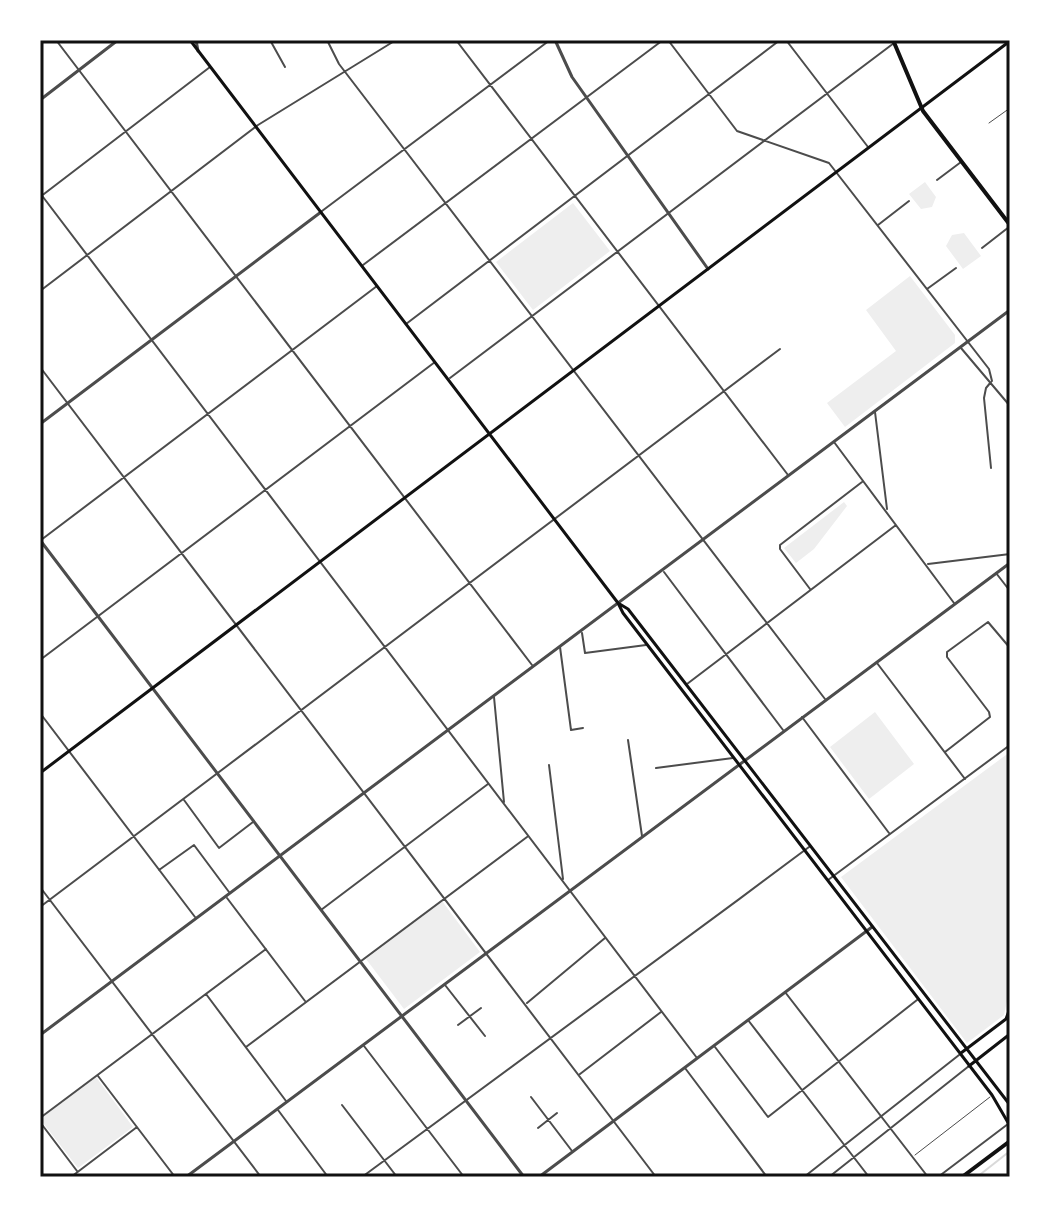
<svg xmlns="http://www.w3.org/2000/svg" width="1050" height="1217" viewBox="0 0 1050 1217" font-family="Mulish,sans-serif">
<style>
.green{fill:#eee}
.lines{fill:none;stroke-linecap:round;stroke-linejoin:round}
.stream{stroke:#d9d9d9;stroke-width:2}
.service{stroke:#4c4c4c;stroke-width:1}
.minor{stroke:#4c4c4c;stroke-width:2}
.tertiary{stroke:#4c4c4c;stroke-width:3}
.secondary{stroke:#111;stroke-width:3}
.primary{stroke:#111;stroke-width:4}
.neatline{fill:none;stroke:#111;stroke-width:3}
</style>
<rect width="100%" height="100%" fill="#fff"/>
<!-- green -->
<path class="green" d="M925,182l11,15 -4,10 -11,2 -12,-15z
M573,203l37,48 -77,59 -37,-48z
M964,233l17,23 -18,13 -17,-23 6,-11z
M910,276l45,59v8l-110,84 -18,-24 69,-52 -30,-41z
M844,502l3,4 -33,43 -18,14 -12,-15z
M875,712l39,52 -45,35 -39,-52z
M1010,752v235l-6,28 -37,28 -126,-166z
M442,901l38,51 -76,57 -38,-50z
M96,1077l37,50 -55,41 -38,-49z"/>
<g class="lines">
<!-- stream -->
<path class="stream" d="M977,1177l33,-26"/>
<!-- service -->
<path class="service" d="M989,123l21,-15
M915,1155l75,-58"/>
<!-- minor -->
<path class="minor" d="M56,40l476,625
M270,40l15,27
M327,40l12,24 486,635
M456,40l332,435
M668,40l69,91 92,32 160,206 3,12
M786,40l82,107
M937,180l24,-18
M40,193l657,865
M40,197l170,-130
M322,211l228,-171
M878,225l31,-24
M982,248l27,-21
M363,265l300,-225
M927,289l29,-21
M40,291l218,-166 138,-85
M406,324l374,-284
M961,348l49,58
M40,367l616,810
M450,378l448,-338
M991,382l-5,6 -2,10 7,70
M875,412l12,97
M834,442l120,161
M41,540l336,-254
M928,564l82,-10
M664,572l119,158
M996,573l14,18
M810,589l-30,-40v-4l82,-63
M582,633l3,20 61,-8
M560,647l11,83 12,-2
M40,660l395,-298
M877,663l88,116
M687,684l209,-159
M494,697l10,105
M40,713l155,204
M802,717l87,116
M628,740l14,96
M945,752l45,-35 -1,-5 -42,-55v-5l41,-30 22,26
M549,765l14,114
M656,768l77,-10
M184,800l35,48 34,-26
M159,870l35,-25 35,47
M828,880l182,-135
M40,887l221,290
M227,898l78,103
M40,907l740,-558
M321,910l167,-126
M445,985l40,51
M785,992l143,185
M206,994l80,107
M527,1003l78,-65
M748,1020l121,157
M458,1025l23,-17
M364,1046l100,131
M246,1047l281,-210
M715,1047l53,70 149,-117
M685,1068l82,109
M580,1074l81,-62
M98,1076l77,101
M531,1097l41,54
M342,1105l55,72
M278,1110l50,67
M40,1118l226,-169
M40,1122l37,49
M538,1128l19,-15
M71,1177l66,-50
M362,1177c149,-111 299,-219 447,-330
M804,1177l155,-122
M829,1177l140,-111
M938,1177l70,-53"/>
<!-- tertiary -->
<path class="tertiary" d="M196,40l2,11
M555,40l17,37 136,192
M40,100l78,-60
M40,424l281,-212
M40,540l484,637
M40,1035l970,-725
M186,1177l824,-614
M539,1177l333,-250"/>
<!-- secondary -->
<path class="secondary" d="M190,40l428,563 5,10 369,482 18,31
M618,603l10,6 382,496
M40,773l970,-732
M961,1053l45,-34 4,-11
M969,1066l41,-32"/>
<!-- primary -->
<path class="primary" d="M893,40l30,71 87,114
M962,1177l48,-36"/>
</g>
<!-- border -->
<rect width="1050" height="1217" fill="none" stroke="#ffffff" stroke-width="84"/>
<rect x="42" y="42" width="966" height="1133" class="neatline"/>
</svg>
